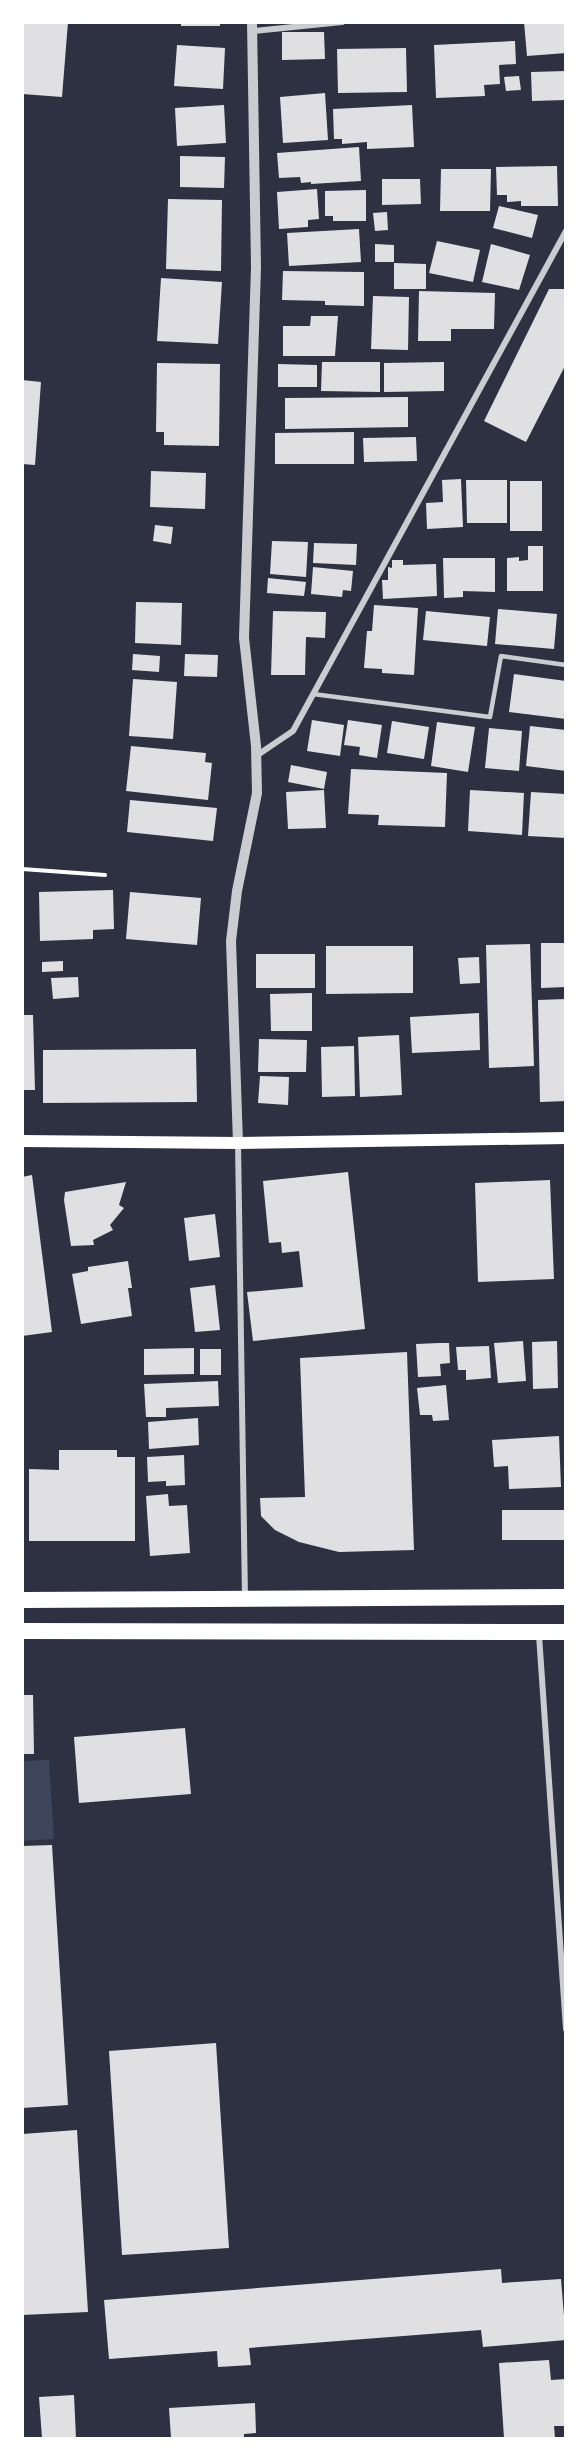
<svg xmlns="http://www.w3.org/2000/svg" width="588" height="2461" viewBox="0 0 588 2461" font-family="'Noto Sans',sans-serif">
<style>
.green{fill:#3c4559}
.building{fill:#e0e0e3}
.lines{fill:none;stroke-linecap:round;stroke-linejoin:round}
.path{stroke:#fff;stroke-width:4}
.service{stroke:#caccd0;stroke-width:4.5}
.minor{stroke:#caccd0;stroke-width:6}
.tertiary{stroke:#caccd0;stroke-width:10}
.secondary{stroke:#fff;stroke-width:12}
.trunk{stroke:#fff;stroke-width:16}
</style>
<rect width="100%" height="100%" fill="#2d3142"/>
<!-- green -->
<path class="green" d="M49,1760l5,79 -31,2v-80z"/>
<!-- building -->
<path class="building" d="M22,22h46l-6,75 -40,-3z
M181,22h39v4h-39z
M524,22h42v31l-39,3z
M282,32h42l1,27 -43,1z
M515,41l1,23 -17,1 1,19 -16,1 1,11 -49,2 -2,-53z
M177,45l48,3 -2,41 -49,-3z
M406,48l1,44 -69,1 -1,-44z
M566,71v29l-34,1 -1,-29z
M519,76l2,14 -15,1 -2,-14z
M325,93l3,47 -45,3 -3,-46z
M224,105l2,38 -49,3 -2,-38z
M412,105l2,42 -47,2v-7l-25,2v-5h-8l-1,-30z
M359,147l2,34 -50,3v-2l-10,1 -1,-6 -21,1 -2,-25z
M180,156l45,1 -1,31 -44,-1z
M557,166l1,40h-37v-5l-14,1v-7h-10l-1,-28z
M441,169h50l-1,42h-50z
M382,179h38l1,25 -39,1z
M317,189l2,30 -11,1v7l-29,2 -2,-37z
M366,190v31h-33v-5h-8v-25z
M168,199l54,1 -1,71 -55,-2z
M499,206l39,9 -6,23 -39,-10z
M387,212l1,18 -13,1 -2,-18z
M359,229l2,33 -72,4 -2,-33z
M437,241l43,9 -7,32 -44,-9z
M375,244l19,1v17h-19z
M491,244l39,11 -11,35 -37,-8z
M394,263l32,1v25h-32z
M283,271l81,1v34l-39,-1v-4l-43,-1z
M161,278l61,4 -4,62 -61,-3z
M549,289h17v75l-40,78 -42,-21z
M419,291l76,2 -1,36h-43v12h-33z
M373,296l36,1 -1,53 -37,-1z
M311,316h27l-3,40h-52v-30h27z
M322,362h58v30l-59,-1z
M444,362v29l-60,1v-29z
M157,363l63,1 -1,82 -55,-1v-13h-8z
M278,364l39,1v22h-39z
M22,380l19,2 -6,83 -13,-1z
M408,397v30l-123,2v-31z
M354,432v32h-79v-31z
M416,437l1,24 -53,1 -1,-24z
M151,471l55,2 -1,36 -55,-2z
M461,479l2,48 -36,2 -1,-26 17,-1 -1,-22z
M466,480h41v43h-40z
M510,481h32v50h-32z
M155,525l18,2 -2,17 -18,-3z
M272,541l36,1 -2,35 -36,-3z
M314,543l43,1 -1,21 -43,-2z
M528,546h15v45h-36v-33l12,-1v4l9,-1z
M443,558h52v34l-32,-1v6l-19,1z
M392,560h11v5l33,-1 1,32 -54,3 -1,-19h6v-13l4,1z
M313,567l40,4 -2,20 -8,-1 -1,7 -31,-3z
M268,578l38,4 -2,14 -37,-3z
M136,602l46,1 -1,42 -46,-2z
M374,605l44,3 -4,67 -32,-2v-4l-18,-1 3,-37h5z
M498,609l59,5 -3,35 -59,-5z
M273,611l53,1 -1,26 -19,-1 -1,38h-34z
M426,611l64,6 -3,29 -64,-6z
M133,654l27,2 -1,16 -27,-2z
M185,654l33,1 -1,22 -33,-1z
M514,674l52,7v38l-57,-7z
M133,679l44,3 -4,57 -44,-3z
M312,720l32,5 -4,31 -33,-5z
M348,720l34,5 -5,33 -18,-3 1,-8 -16,-2z
M392,721l37,6 -5,32 -37,-6z
M437,722l38,5 -7,45 -37,-6z
M530,726l36,4v41l-40,-5z
M489,728l33,3 -3,40 -34,-3z
M131,746l75,7 -1,9 7,1 -4,37 -82,-9z
M291,765l36,7 -3,17 -36,-7z
M351,769l96,4 -2,54 -67,-2 1,-10 -31,-1z
M324,790l2,38 -38,1 -2,-37z
M470,790l54,3 -2,42 -54,-4z
M531,792l35,2v44l-38,-2z
M130,800l87,8 -4,33 -86,-9z
M113,890l1,39 -21,1v9l-53,2 -1,-49z
M130,892l71,6 -4,47 -71,-6z
M541,943h25v44l-25,1z
M530,944l4,122 -45,2 -3,-123z
M326,946h87v47l-87,1z
M256,954h59v34h-59z
M479,957l1,26 -20,1 -2,-26z
M63,961v10l-21,1v-10z
M78,977l1,20 -26,2 -2,-21z
M312,993v38h-41l-1,-37z
M566,999v102l-26,1 -2,-102z
M479,1013l1,37 -68,3 -2,-36z
M22,1015h11l2,75h-13z
M399,1035l3,60 -42,2 -2,-60z
M259,1039l48,1 -1,32h-48z
M354,1046l1,50 -33,1 -1,-50z
M196,1049l1,53 -154,1v-53z
M260,1076l29,1 -1,28 -30,-2z
M348,1172l17,157 -112,12 -6,-49 56,-5 -4,-36 -17,2 -1,-11 -12,1 -6,-62z
M32,1175l20,157 -30,4v-159z
M550,1180l4,99 -76,3 -3,-99z
M126,1182l-7,23 5,3 -14,17 3,5 -20,10 1,5 -23,1 -7,-46 1,-8z
M215,1214l5,43 -31,4 -5,-43z
M128,1261l4,27h-4l4,28 -51,8 -9,-50 16,-3v-4z
M215,1285l5,45 -25,2 -5,-44z
M523,1341l3,40 -28,2 -4,-40z
M557,1341l1,47 -25,1 -1,-47z
M439,1343h10l1,20 -10,1 1,12 -23,1 -2,-33z
M489,1346l2,32 -25,2v-10h-8l-2,-23z
M194,1348v26l-50,1v-26z
M200,1349h21v26h-21z
M407,1352l7,198 -75,2 -40,-10 -24,-12 -14,-14 -1,-18 45,-1 -5,-139z
M218,1381l1,25 -53,2v9h-20l-2,-33z
M446,1385l3,35 -16,1 -1,-6h-12l-3,-27z
M198,1418l1,27 -50,4 -1,-27z
M559,1436l2,51 -52,2 -1,-23 -14,1 -2,-27z
M59,1450h58v7h18v84h-106v-72l30,1z
M184,1455l1,30 -19,1v-5l-18,1 -1,-25z
M168,1494l1,12 18,-1 3,48 -40,3 -4,-60z
M502,1510h62v30h-62z
M22,1695h11l1,59h-12z
M185,1728l6,66 -112,9 -5,-66z
M52,1845l16,260 -46,3v-262z
M216,2043l13,205 -107,7 -13,-204z
M77,2130l11,182 -66,3v-181z
M501,2269l1,14 59,-4 5,61 -83,7 -2,-17 -232,18 2,17 -33,2 -1,-16 -108,8 -5,-59z
M549,2360l2,20 15,-1v47h-12l1,12h-51l-5,-75z
M74,2395l2,43h-34l-3,-41z
M255,2403l1,30 -12,1v4h-73l-2,-30z"/>
<g class="lines">
<!-- path -->
<path class="path" d="M22,869l83,6"/>
<!-- service -->
<path class="service" d="M313,694l177,23 11,-61 65,9"/>
<!-- minor -->
<path class="minor" d="M253,31l89,-9
M256,756l37,-25 273,-500
M238,1143l7,456
M539,1635l27,394"/>
<!-- tertiary -->
<path class="tertiary" d="M238,1143l-7,-202 6,-50 20,-98 -1,-47 -12,-108 12,-371 -4,-245"/>
<!-- secondary -->
<path class="secondary" d="M22,1141l216,2 328,-5"/>
<!-- trunk -->
<path class="trunk" d="M22,1600l544,-3
M22,1631l544,1"/>
</g>
<!-- border -->
<rect width="588" height="2461" fill="none" stroke="#ffffff" stroke-width="48"/>
</svg>
